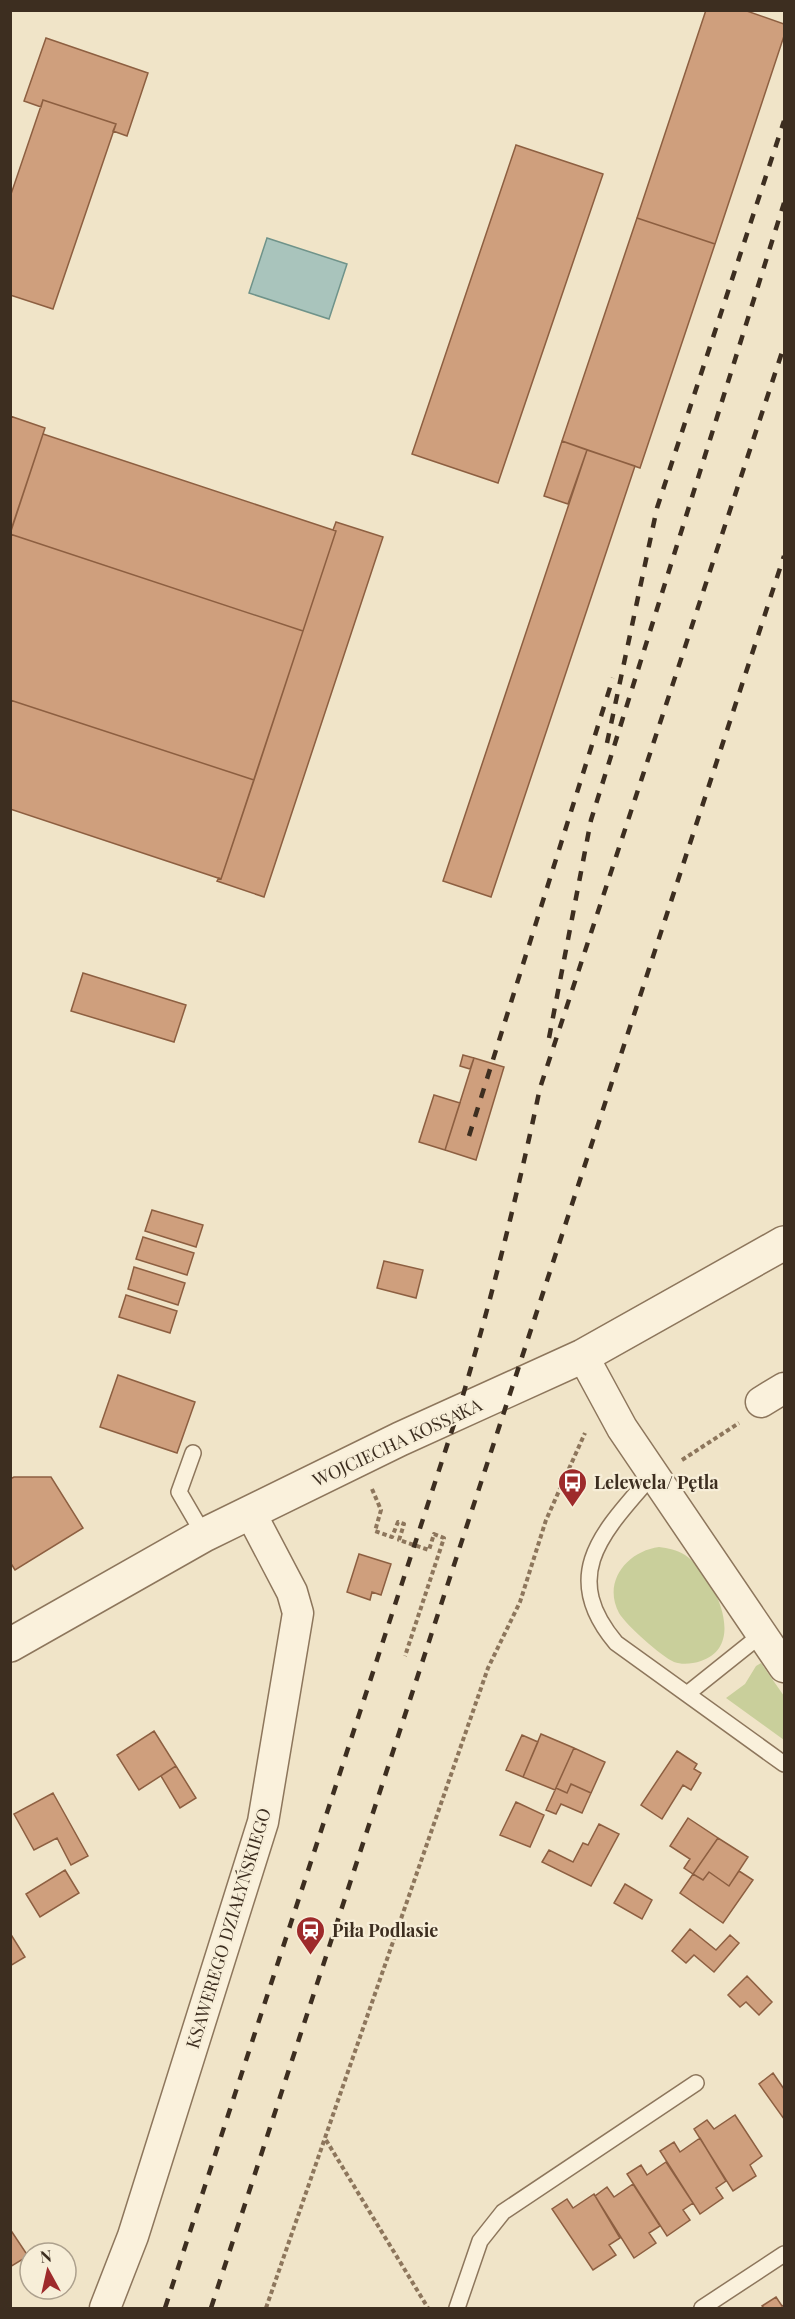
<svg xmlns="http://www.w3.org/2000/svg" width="795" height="2319" viewBox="0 0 795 2319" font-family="'Playfair Display',serif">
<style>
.green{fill:#c9cf9b}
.water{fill:#a9c4bc;stroke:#6f938a;stroke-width:1.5}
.building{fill:#cf9f7d;stroke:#8d5f41;stroke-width:1.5}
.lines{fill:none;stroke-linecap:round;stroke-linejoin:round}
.service-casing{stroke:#8d765c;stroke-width:18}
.minor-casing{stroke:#8d765c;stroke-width:33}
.tertiary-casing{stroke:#8d765c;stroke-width:36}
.path{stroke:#8d765c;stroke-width:4;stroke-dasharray:4.5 3;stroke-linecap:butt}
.service{stroke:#faf1dc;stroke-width:15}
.minor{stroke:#faf1dc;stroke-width:30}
.tertiary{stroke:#faf1dc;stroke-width:33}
.rail{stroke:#3d2e20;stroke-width:4.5;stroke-dasharray:10 10;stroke-linecap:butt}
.labels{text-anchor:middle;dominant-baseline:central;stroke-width:4.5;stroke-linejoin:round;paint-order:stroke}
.street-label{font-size:18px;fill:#3d2e20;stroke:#f7eed8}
.poi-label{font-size:18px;font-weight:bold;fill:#3d2e20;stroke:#f7eed8;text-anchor:start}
</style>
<rect width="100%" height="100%" fill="#f0e4c8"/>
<!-- green -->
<path class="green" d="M659,1547c9,1 18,3 26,8 28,19 64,90 16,106 -9,3 -19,4 -27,1 -13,-6 -48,-37 -55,-49 -17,-32 9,-62 40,-66z
M761,1663l23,33v44l-58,-42 19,-14 11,-18z"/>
<!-- water -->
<path class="water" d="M267,238l80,26 -18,55 -80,-26z"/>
<!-- building -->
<path class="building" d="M706,10h38l40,14v12l-69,208 -78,-26z
M46,38l102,35 -21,63 -14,-5 3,-7 -73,-24 -2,7 -17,-6z
M43,100l73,24 -63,185 -43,-14v-98z
M516,145l87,29 -105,309 -86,-29z
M637,218l78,26 -75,224 -78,-27z
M10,416l35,12 -35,105z
M43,434l293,97 -33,100 -293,-97z
M562,441l25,9 -19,54 -24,-8z
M587,450l48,16 -144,431 -48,-16z
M336,522l47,15 -119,360 -47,-16 2,-3 2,1 82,-248 33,-100 -3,-1z
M10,534l293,97 -49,149 -244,-80z
M10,700l244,80 -33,99 -211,-70z
M83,973l103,32 -12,37 -103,-31z
M463,1055l11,3 -4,11 -10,-3z
M474,1058l30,9 -28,93 -31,-10z
M434,1095l26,8 -15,47 -26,-8z
M152,1210l51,15 -7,22 -51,-16z
M143,1237l51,16 -7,22 -51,-16z
M384,1261l39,9 -7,28 -39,-10z
M134,1267l51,16 -7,22 -50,-16z
M126,1295l51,16 -7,22 -51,-16z
M118,1375l77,27 -18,51 -77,-26z
M14,1477h37l32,51 -68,42 -5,-8v-83z
M359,1554l32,10 -10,31 -9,-3 -2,8 -23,-8z
M154,1731l22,35 -37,24 -22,-35z
M541,1734l33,14 -19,42 -32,-13z
M522,1735l16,7 -15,35 -17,-7z
M574,1748l31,14 -14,31 -20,-9 -4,9 -11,-5z
M677,1751l20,13 -3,5 7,4 -10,17 -8,-5 -21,34 -21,-14z
M176,1766l20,32 -16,10 -19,-32z
M571,1784l20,9 -9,20 -21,-9 -5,10 -10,-4 10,-22 11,5z
M53,1793l35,63 -17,9 -14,-27 -23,12 -20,-36z
M516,1802l28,13 -14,32 -30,-12z
M688,1818l30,20 -25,36 -9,-6 6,-9 -20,-13z
M599,1824l20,10 -28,52 -49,-24 7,-12 24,12 10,-19 5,2z
M718,1838l30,19 -19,29 -20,-14 -6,8 -10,-6z
M65,1870l14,23 -39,24 -14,-23z
M739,1871l14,9 -30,43 -43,-30 13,-19 10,6 6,-8 20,14z
M625,1884l27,16 -10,19 -28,-16z
M690,1929l26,21 14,-15 9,8 -25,29 -20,-17 -8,8 -14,-12z
M10,1933l15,24 -15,9z
M747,1976l25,26 -13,13 -13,-13 -6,5 -12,-12z
M773,2073l11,16v30l-25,-35z
M735,2115l27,41 -12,9 6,11 -23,15 -39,-62 13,-9 7,9z
M700,2138l26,43 -10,7 7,10 -23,16 -40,-63 14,-9 6,10z
M666,2162l27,41 -10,7 7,10 -23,16 -40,-62 14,-9 6,10z
M633,2184l27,42 -11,7 7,10 -22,15 -39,-62 12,-9 7,10z
M594,2194l26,44 -11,7 7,10 -23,15 -41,-61 15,-10 6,9z
M10,2229l18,27 -18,11z
M776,2297l6,9 2,-1v3h-20l-2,-2z"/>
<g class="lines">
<defs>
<path id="service" d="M193,1453l-14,39 25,43
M654,1473c-48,56 -97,100 -38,170l168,121
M687,1694l75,-60
M457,2308l23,-67 23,-29 193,-129
M702,2308l82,-54"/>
<path id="minor" d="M583,1356l39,72 162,239
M761,1402l23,-14
M105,2308l28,-72 130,-414 35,-209 -6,-21 -42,-80"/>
<path id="tertiary" d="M10,1645l194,-110 196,-96 183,-83 201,-113"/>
</defs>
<!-- service casing -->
<use href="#service" class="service-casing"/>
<!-- minor casing -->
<use href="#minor" class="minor-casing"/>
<!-- tertiary casing -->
<use href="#tertiary" class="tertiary-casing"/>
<!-- path -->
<path class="path" d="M682,1460l57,-37
M372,1489l9,21 -6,21 17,6 6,-15 6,2 -5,16 30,10 5,-16 10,4 -39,118
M326,2140l102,168
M266,2308l222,-640 32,-66 26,-82 39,-87"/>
<!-- service -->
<use href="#service" class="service"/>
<!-- minor -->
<use href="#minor" class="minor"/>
<!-- tertiary -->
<use href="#tertiary" class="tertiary"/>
<!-- rail -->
<path class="rail" d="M607,743l50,-235 127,-387
M549,1038l42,-218 193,-617
M469,1136l144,-458
M165,2308l293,-896c32,-107 59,-215 82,-324l244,-742
M211,2308l573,-1752"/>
</g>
<!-- icons -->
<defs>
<symbol id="bus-pin" viewBox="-11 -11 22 30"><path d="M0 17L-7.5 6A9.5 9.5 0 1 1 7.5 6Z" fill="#9e2a2b" stroke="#f7eed8"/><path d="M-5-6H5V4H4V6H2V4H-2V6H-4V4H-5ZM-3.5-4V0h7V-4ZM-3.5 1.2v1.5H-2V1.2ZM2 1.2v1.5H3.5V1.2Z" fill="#fff"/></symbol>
<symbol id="station-pin" viewBox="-11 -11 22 30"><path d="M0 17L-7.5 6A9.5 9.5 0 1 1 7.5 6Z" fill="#9e2a2b" stroke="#f7eed8"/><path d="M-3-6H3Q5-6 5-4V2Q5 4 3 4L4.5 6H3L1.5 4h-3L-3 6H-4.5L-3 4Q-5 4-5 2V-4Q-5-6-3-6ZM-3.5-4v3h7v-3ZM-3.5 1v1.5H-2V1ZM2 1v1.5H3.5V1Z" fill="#fff"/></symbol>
</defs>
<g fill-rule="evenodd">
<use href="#bus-pin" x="556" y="1466" width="33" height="45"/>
<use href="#station-pin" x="294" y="1914" width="33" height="45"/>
</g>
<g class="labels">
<!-- street labels -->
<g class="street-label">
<text transform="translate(397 1442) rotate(-25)">WOJCIECHA KOSSAKA</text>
<text transform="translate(228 1928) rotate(-73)">KSAWEREGO DZIAŁYŃSKIEGO</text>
</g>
<!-- poi labels -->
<g class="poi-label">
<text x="594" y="1482">Lelewela/ Pętla</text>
<text x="332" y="1930">Piła Podlasie</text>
</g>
</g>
<!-- border -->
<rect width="795" height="2319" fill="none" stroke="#3d2e20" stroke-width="24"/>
<!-- north arrow -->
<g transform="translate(48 2271) rotate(352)"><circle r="28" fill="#f7eed8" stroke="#ada18e" stroke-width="1.5"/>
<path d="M0-4.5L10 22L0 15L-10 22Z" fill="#9e2a2b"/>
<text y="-9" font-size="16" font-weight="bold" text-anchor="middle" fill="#3d2e20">N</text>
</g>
</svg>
